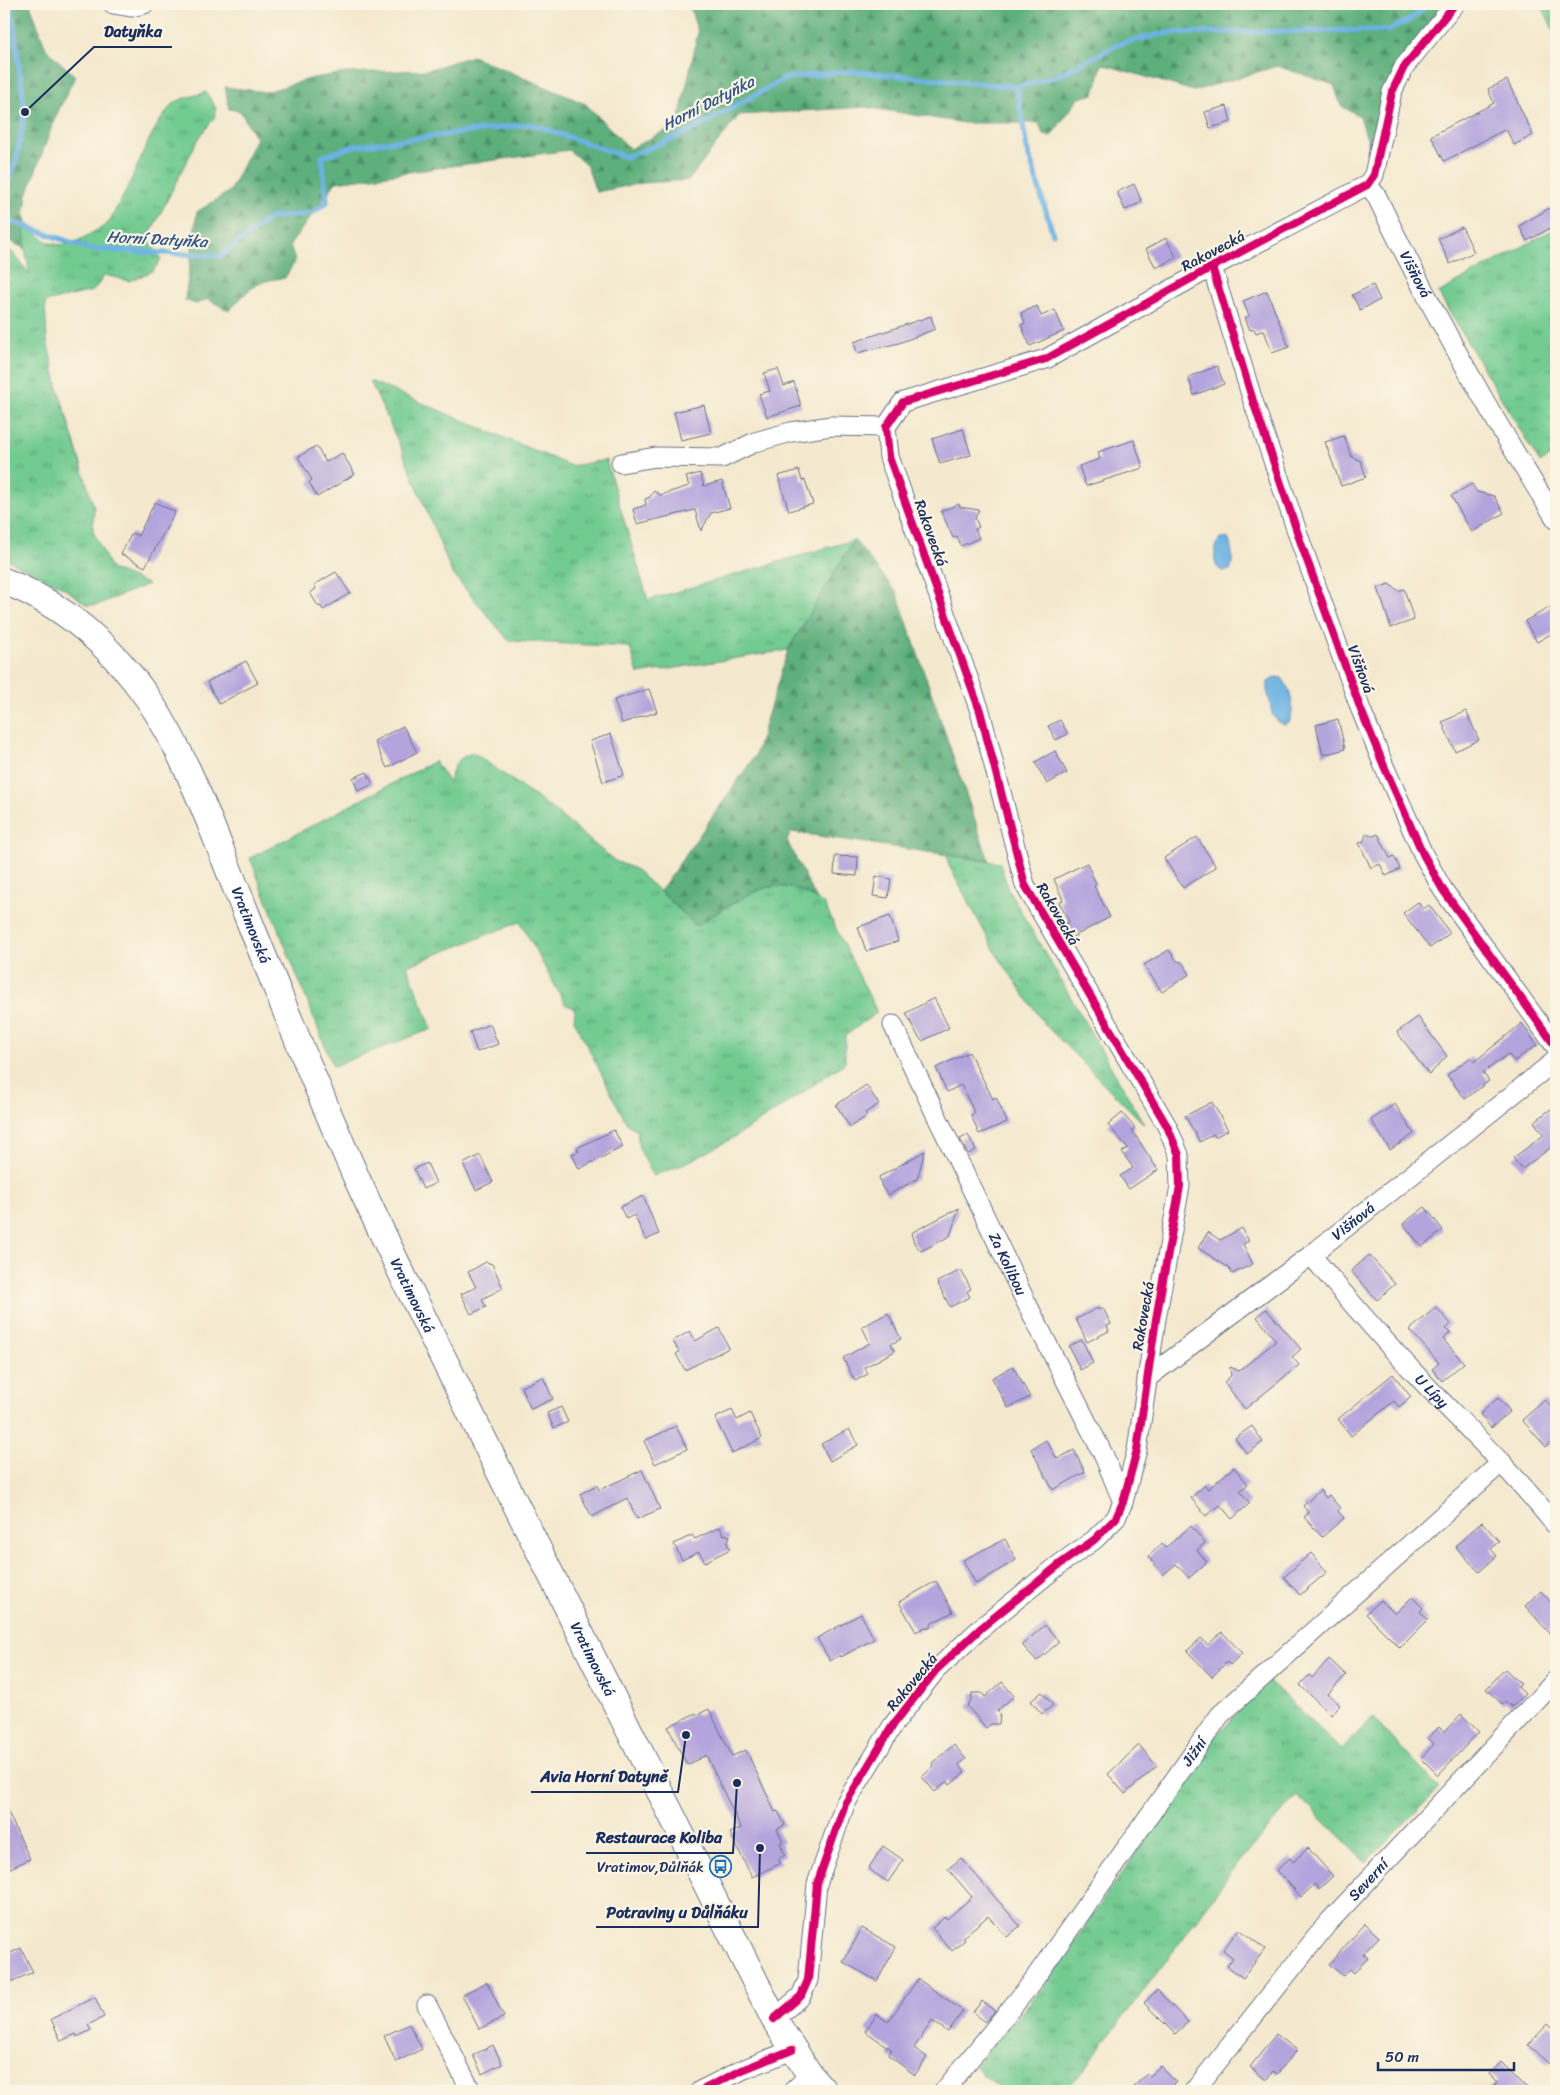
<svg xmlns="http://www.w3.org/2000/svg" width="1560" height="2095" viewBox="0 0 1560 2095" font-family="Sriracha,sans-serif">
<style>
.grass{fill:url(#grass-tufts);stroke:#467d78}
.forest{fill:url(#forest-firs);stroke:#3c6f6c}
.water{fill:#6cb2e3;stroke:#4470a0}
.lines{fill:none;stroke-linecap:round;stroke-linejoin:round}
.stream{stroke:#6cb2e3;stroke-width:5.5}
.building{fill:#b3a4dd}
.minor-casing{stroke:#677085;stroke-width:21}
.secondary-casing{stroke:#677085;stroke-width:28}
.minor{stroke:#fff;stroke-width:19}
.secondary{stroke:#fff;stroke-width:26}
.cycleway-casing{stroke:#fcf5e5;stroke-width:11}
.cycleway{stroke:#d6006c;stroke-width:8}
.labels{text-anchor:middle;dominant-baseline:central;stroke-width:4.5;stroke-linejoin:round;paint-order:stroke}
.street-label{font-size:15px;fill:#1b2f5e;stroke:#fcf5e5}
.poi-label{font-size:15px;fill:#1b2f5e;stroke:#fcf5e5;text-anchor:end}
.water-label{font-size:16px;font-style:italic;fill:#335686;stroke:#fcf5e5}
.leader{fill:none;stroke:#1b2f5e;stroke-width:2}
.callout-dot{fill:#1b2f5e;stroke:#fcf5e5;stroke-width:2}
.callout-label{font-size:16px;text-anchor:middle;font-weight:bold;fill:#1b2f5e;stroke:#fcf5e5;stroke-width:4.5;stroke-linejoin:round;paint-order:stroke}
</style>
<defs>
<pattern id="grass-tufts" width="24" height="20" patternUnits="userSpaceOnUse" patternTransform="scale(1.25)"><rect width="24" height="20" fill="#72cb91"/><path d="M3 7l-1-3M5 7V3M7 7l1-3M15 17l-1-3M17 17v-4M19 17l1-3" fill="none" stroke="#5da57a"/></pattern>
<pattern id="forest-firs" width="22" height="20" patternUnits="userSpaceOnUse" patternTransform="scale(1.25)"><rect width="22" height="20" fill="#5daf7b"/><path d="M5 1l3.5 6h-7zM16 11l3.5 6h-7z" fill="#4c8f68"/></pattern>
</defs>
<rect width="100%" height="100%" fill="#fcf5e5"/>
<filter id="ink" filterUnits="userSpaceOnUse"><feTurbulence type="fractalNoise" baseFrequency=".02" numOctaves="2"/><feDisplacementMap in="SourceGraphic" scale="10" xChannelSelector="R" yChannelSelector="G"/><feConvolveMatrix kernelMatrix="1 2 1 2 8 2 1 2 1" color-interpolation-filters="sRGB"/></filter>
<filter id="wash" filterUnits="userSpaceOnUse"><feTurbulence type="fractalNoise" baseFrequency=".0096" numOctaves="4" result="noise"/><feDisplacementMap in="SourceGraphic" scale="20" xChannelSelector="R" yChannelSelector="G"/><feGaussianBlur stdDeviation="1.12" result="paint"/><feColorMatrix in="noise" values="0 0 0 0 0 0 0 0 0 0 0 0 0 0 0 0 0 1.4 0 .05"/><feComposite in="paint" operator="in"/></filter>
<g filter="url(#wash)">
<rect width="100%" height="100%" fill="#f4e9ce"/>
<!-- grass -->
<path class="grass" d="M1541,4h15v32z
M206,92l10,16 -2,10 -16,21 -50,99 13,21 -8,12 -24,10 -24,-6 -12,16 -48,11 2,39 11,47 36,119 -1,24 18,38 37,15 -51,21h-10l-24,-18 -59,-29v-311l9,6 17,21 -5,-25 -1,-32c18,29 36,36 66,17 5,-3 12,-6 17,-10 4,-4 7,-12 10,-17 20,-32 28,-71 54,-101 6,-8 25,-10 35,-14z
M1556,228v224l-16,11 -102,-170z
M370,381l201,85 35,-6 42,140 206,-60 -66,110 -150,24 -8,-27 -121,-6 -57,-68 -50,-123z
M474,753l77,55 64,53 20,8 61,56c16,-9 56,-35 73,-38 20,-3 39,6 55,17l52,106v3l-31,23v26l-3,3c-46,32 -98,70 -150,95 -13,6 -26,11 -39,16l-14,-28 -2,-18 -10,-6 -53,-104 1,-11 -10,-5 -45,-82 -113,44 25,63 -99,37 -83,-208 185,-97 14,22c3,-15 8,-27 25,-30z
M947,855l53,8 8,26 136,235 -99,-99 -48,-70 -48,-89z
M1269,1681l73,69 31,-33 66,72 -73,73 -69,-67 -62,72 -53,73 -115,151h-67l-25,-25 68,-79 126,-182 39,-62z"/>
<!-- forest -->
<path class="forest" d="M4,4h26l16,45 29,27 -20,42 -28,77 -3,22 1,32 -21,-11z
M689,4h758l-69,131 -9,11 -9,-30 -19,-10 -7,-21 -57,-19 -83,25 -92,-27 -8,30 -15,4 -28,38 -8,-2 -4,-11h-75l-99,-16 -126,8 -50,65 -46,3 -47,9 -9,-26 -18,-16 -233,32 -46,63 5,16 -10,17c-31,2 -36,12 -56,33l-21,-12 -12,5 -11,-4 12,-88 33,-21 26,-53 -16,-27 -11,-2 -4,-22 41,5 47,-14 33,-5 81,-3 45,-14 114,48 44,45 48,-25 20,-91z
M854,540l43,53 92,268 -198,-29 -4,9 30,59c-13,-10 -31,-15 -48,-13 -16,2 -57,29 -73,39l-36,-35 95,-135 33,-106z"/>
<!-- water -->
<path class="water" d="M1220,538h8c4,9 6,23 2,32 -20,6 -17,-21 -10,-32z
M1276,677l6,1c9,11 13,29 8,43l-6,4c-16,-9 -11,-13 -15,-27 -2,-6 -3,-10 -1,-16z"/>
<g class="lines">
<!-- stream -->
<path class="stream" d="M1017,87l10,62 26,85
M4,196l12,-35 9,-49 -14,-108
M4,219l86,30 131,7 48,-38 43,-5 15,-11 -5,-45 32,-11 177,-22 95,33 61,-24 99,-55 63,-7 168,16 40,-11 62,-32 47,-11 224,-3 23,-12 15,-14"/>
</g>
<g id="blocks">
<!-- building -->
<path class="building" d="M1507,80l26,55 -19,10 -8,-16 -62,32 -13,-25 63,-33 -6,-14z
M1227,106l4,16 -21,6 -5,-16z
M1134,184l8,18 -17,8 -8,-18z
M1550,208l6,12v5l-29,16 -8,-15z
M1462,227l12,25 -24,12 -12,-25z
M1166,238l10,19 -20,11 -10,-19z
M1373,285l7,15 -20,10 -8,-15z
M1267,291l22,56 -17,6 -8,-23 -8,3 -2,-4 -4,1 -5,-12 4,-2 -6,-15z
M1037,306l4,10 14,-6 9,21 -34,15 -9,-21 4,-2 -4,-10z
M931,316l4,13 -36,14 -42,10 -3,-11z
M1217,366l7,18 -30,11 -6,-18z
M778,369l6,17 10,-4 7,24 -34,11 -8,-23 11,-3 -6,-18z
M704,405l7,28 -30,7 -7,-28z
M963,429l8,26 -31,9 -8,-25z
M1344,436l7,20 10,5 5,16 -25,9 -16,-44z
M1134,440l9,28 -57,18 -7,-20 21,-7 -2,-7z
M316,446l10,16 16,-9 13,21 -38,23 -8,-15 3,-2 -14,-23z
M799,470l3,11 3,-1 8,24 -24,7 -11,-35z
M700,473l4,13 18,-5 8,27 -19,5 -10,18 -6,-21 -58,14 -4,-15 13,-4 -1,-6 5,-2 4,-6 6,4 29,-9 -3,-9z
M1472,484l5,8 17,4 10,17 -32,19 -21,-36z
M155,502l20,10 -30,55 -24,-13 11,-21 6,3z
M959,504l1,3 19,3 -4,8 4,9 -4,2 4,9 -18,8 -4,-10 -4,2 -12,-27z
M336,572l14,21 -27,17 -2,-4 -2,1 -9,-14 6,-4 -2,-4z
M1389,584l10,7 5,-2 10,31 -23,8 -13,-40z
M1556,604v27l-19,11 -12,-21z
M246,661l12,22 -39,21 -12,-22z
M649,689l8,23 -35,11 -8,-23z
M1466,711l13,29 -24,11 -13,-29z
M1338,719l7,30 -22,6 -7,-30z
M1060,720l8,14 -12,6 -8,-14z
M403,726l14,26 -30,16 -13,-27z
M611,734l13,41 -21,7 -13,-41z
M1055,751l12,22 -20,11 -12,-22z
M367,772l6,12 -15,7 -5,-13z
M1366,834l7,2 5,-2 12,24 4,-2 6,13 -14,7 -6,-12 -9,4 -12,-25 5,-2z
M1197,837l19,30 -33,21 -19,-30z
M835,856l23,1 -1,19 -23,-2z
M1087,863l9,21 -2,2 16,31 -39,21 -7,-14 5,-2 -10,-20 4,-2 -9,-21z
M876,876l15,3 -3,19 -15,-2z
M1418,902l5,7 6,-4 21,28 -20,15 -27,-35z
M890,916l8,25 -32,10 -8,-24z
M1169,950l8,11 5,1 8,12 -28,18 -18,-27z
M934,998l15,30 -27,13 -4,-5 -12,-23z
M1418,1017l29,39 -18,19 -32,-43z
M1522,1023l15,22 -23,16 -6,-7 -25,19 6,8 -24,18 -18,-24 24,-18 3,5z
M490,1024l8,20 -21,8 -7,-20z
M969,1052l24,47 3,-2 11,25 -28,12 -8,-19 4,-1 -14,-29 -14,7 -11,-24z
M866,1085l13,19 -14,9 2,3 -17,11 -14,-22z
M1212,1102l16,28 -13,7 -2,-3 -13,8 -15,-26z
M1395,1104l19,30 -24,16 -19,-30z
M1556,1105v46l-3,-5 -31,23 -9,-11 31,-23 -10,-13z
M1122,1113l13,15 -3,2 26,40 -29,19 -9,-13 13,-8 -11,-16 6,-4 -20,-23z
M614,1130l9,17 -44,22 -7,-15 7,-3 -2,-3z
M968,1135l8,15 -8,4 -8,-15z
M925,1151l-8,28 -29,16 -6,-8 -3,-10z
M480,1155l13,27 -17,8 -13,-26z
M427,1163l9,20 -13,6 -9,-20z
M643,1196l16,38 -13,6 -12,-25 -8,4 -6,-12z
M1425,1207l18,23 -21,17 -19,-23z
M959,1208l-9,28 -29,15 -7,-8 -3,-10z
M1242,1228l7,13 -6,3 10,20 -21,10 -3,-6 -31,-20 10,-16 12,8z
M1369,1255l26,29 -18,16 -26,-29z
M486,1262l6,2 11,24 -21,11 4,8 -15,7 -10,-20 15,-7 -8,-15z
M961,1270l10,19 -4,2 3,6 -20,10 -13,-25z
M1436,1307l15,17 -5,5 4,4 -7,6 21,24 -22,18 -10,-12 7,-6 -29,-33z
M1098,1308l1,2 4,-2 8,16 -4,2 2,5 -22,11 -11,-23z
M1266,1309l35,40 -9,8 7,8 -54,44 -21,-27 7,-6 -1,-9 9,4 37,-30 -19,-24z
M888,1313l13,26 -10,5 4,7 -30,16 3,7 -13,7 -12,-23 27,-15 -8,-16z
M719,1328l10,20 -44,22 -9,-16 3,-2 -6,-11 17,-10 5,10z
M1082,1340l11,23 -13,7 -11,-24z
M1013,1366l17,31 -22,11 -16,-30z
M1393,1374l18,23 -12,10 -5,-6 -43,35 -13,-17z
M543,1377l10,22 -22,10 -10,-22z
M1498,1398l12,13 -19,17 -11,-14z
M1545,1400l11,13v25l-10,9 -24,-27z
M561,1407l7,15 -14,6 -7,-15z
M732,1410l5,10 13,-7 12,25 -30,15 -17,-35z
M676,1426l11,23 -32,15 -11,-23z
M1252,1426l11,16 -16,12 -12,-16z
M849,1429l9,16 -28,16 -9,-17z
M1046,1440l11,19 17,-9 11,22 -32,18 -22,-41z
M1234,1467l14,17 -8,7 10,12 -18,16 -12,-14 -14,11 -15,-18 14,-13 3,4z
M642,1470l18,39 -23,10 -10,-21 -35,19 -12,-23 17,-9 2,5z
M1320,1490l6,8 3,-3 11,13 -2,3 6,7 -22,19 -18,-20 5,-4 -6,-7z
M1482,1522l17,19 -8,8 6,7 -18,16 -24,-26z
M1191,1526l14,17 -8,7 10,12 -18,16 -13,-14 -13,11 -15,-19 14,-12 3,4z
M720,1527l3,7 7,2 -3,7 3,6 -25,13 -6,-10 -17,8 -8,-16 18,-9 3,4z
M1005,1539l11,21 -40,24 -13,-24z
M1311,1553l16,19 -27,23 -16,-18z
M936,1581l17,31 -21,11 -2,5 -5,-1 -9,5 -17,-30z
M1541,1591l15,17v32l-31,-34z
M1412,1597l11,11 -3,4 8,8 -28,28 -34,-34 15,-14 14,14z
M861,1614l13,25 -33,18 -1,-2 -10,6 -13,-23z
M1045,1625l14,17 -22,19 -15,-16z
M1222,1632l20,21 -12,12 -3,-3 -15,15 -25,-26 14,-13 7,7z
M1329,1659l17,16 -18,19 12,11 -9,10 -31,-30 9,-10 3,3z
M1505,1669l16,15 -3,3 7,7 -13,13 -7,-6 -3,3 -16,-15z
M1002,1682l12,14 -17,15 3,3 -1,10h-8l-5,4 -19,-22 4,-5 1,-8h10l3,4z
M1042,1692l11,13 -11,9 -11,-13z
M709,1709l23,47 14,-6 29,62 3,-1 7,14 -8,4 6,13 -3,1 5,12 -7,4 3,4 -29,14 -22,-44 11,-5 -35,-73 -19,10 -19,-38 28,-14 1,2z
M1461,1714l18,18 -41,43 -17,-17 13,-14 -6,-6 11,-11 5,5z
M954,1745l12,14 -7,6 6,7 -15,13 -3,-4 -12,11 -13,-15 12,-11 -2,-3z
M1139,1745l18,21 -32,28 -17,-20z
M4,1804l26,55 -26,12z
M883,1846l20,14 -15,22 -20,-13z
M1308,1848l25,28 -14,13 -4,-5 -14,13 -24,-27 13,-12 3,4z
M961,1858l59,68 -13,11 -19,-21 -25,21 2,3 -13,11 -20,-23 13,-11 2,2 25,-22 -24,-28z
M1365,1924l14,13 -16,17 5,4 -14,15 -4,-4 -7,7 -14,-12z
M862,1928l34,19 -19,34 -34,-19z
M1239,1929l26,20 -22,29 -16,-12 6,-8 -10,-8z
M21,1948l12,24 -29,13v-29z
M918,1979l45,32 -15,21 -16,-11 -18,27 13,9 -12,18 -27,-20 4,-5 -27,-19 12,-17 11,8z
M487,1982l17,35 -25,12 -17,-34z
M1157,1990l31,32 -13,12 -31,-31z
M95,1997l9,20 -16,8 3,5 -14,7 -1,-3 -15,7 -10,-22z
M982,2001l13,10 -10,11 -12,-10z
M409,2024l13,25 -26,13 -12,-26z
M1548,2024l8,8v24l-7,8 -21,-19z
M1276,2034l21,16 -20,24 -4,-3 -7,9 -16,-13z
M493,2045l9,19 -20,10 -9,-19z
M1501,2062l29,29h-42l10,-9 -8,-8z
M1160,2066l16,16 -9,9h-37l17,-17 3,2z"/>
</g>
</g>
<g filter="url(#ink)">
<use href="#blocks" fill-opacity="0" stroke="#677085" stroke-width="1"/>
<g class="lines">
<defs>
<g id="minor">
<path d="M113,4l18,3 13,-3"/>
<path id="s1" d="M1367,185l9,10c53,111 114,220 180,324"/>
<path d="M1212,267l41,134 50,148 58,161 23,56 39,88 20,36 113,157"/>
<path d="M621,463l35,-6 66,1 33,-16 36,-10 40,-6 55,1"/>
<path id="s2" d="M893,1025l131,273 80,158 19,46"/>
<path id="s3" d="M1311,1255c36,43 72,85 111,126 45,47 93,93 134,145"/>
<path id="s4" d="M1147,1378l164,-123 245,-195"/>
<path d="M427,2005l44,86"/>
<path d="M774,2019l27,-23 7,-16 9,-96 28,-80 48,-79 43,-55 45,-42 79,-64 34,-24 22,-22 7,-16 14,-52 19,-131 24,-133 -1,-31 -12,-29 -142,-241 -45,-174 -91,-254 -3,-30 17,-25 143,-43 166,-92 155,-82 7,-10 18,-83 12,-25 51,-63"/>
<path d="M700,2091l42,-21 50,-20"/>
<path d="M793,2091l17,-16"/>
<path id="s5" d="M944,2091l86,-106 190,-270 282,-253"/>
<path id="s6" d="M1194,2091l133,-167 229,-244"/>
</g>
<g id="secondary">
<path id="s7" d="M4,581c59,23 109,66 145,119 38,57 61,124 87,188 39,97 78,195 121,291 47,103 99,204 149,306 88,178 178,356 268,534l36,56 14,16"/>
</g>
</defs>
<!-- minor casing -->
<use href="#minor" class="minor-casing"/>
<!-- secondary casing -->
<use href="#secondary" class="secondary-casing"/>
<!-- minor -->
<use href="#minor" class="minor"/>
<!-- secondary -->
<use href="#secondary" class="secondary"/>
<defs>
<path id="cycleway" d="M1212,267l41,134 50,148 58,161 23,56 39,88 20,36 113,157
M774,2019l27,-23 7,-16 9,-96 28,-80 48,-79 43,-55 45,-42 79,-64 34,-24 22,-22 7,-16 14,-52 19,-131 24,-133 -1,-31 -12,-29 -142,-241 -45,-174 -91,-254 -3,-30 17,-25 143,-43 166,-92 155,-82 7,-10 18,-83 12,-25 51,-63
M700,2091l42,-21 50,-20"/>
</defs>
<!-- cycleway casing -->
<use href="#cycleway" class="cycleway-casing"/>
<!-- cycleway -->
<use href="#cycleway" class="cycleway"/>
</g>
</g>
<!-- icons -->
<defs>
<symbol id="bus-ring" viewBox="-11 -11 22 22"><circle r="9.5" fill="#fcf5e5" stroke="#1f6fb2" stroke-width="1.5"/><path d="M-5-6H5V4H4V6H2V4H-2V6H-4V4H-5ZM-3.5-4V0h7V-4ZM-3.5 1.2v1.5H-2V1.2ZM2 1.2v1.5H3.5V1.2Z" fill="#1f6fb2"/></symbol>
</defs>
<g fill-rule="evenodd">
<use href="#bus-ring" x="708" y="1854" width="25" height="25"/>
</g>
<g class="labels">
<!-- street labels -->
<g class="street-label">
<text transform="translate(1213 251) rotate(-28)">Rakovecká</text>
<text stroke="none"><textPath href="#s1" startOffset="102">Višňová</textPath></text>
<text transform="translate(931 533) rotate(70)">Rakovecká</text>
<text transform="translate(1361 669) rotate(70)">Višňová</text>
<text transform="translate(1058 914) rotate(60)">Rakovecká</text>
<text stroke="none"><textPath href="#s7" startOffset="438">Vratimovská</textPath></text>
<text stroke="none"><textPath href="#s4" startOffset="259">Višňová</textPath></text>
<text stroke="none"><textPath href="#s2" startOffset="265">Za Kolibou</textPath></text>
<text stroke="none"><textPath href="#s7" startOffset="842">Vratimovská</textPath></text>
<text transform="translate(1143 1316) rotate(-80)">Rakovecká</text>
<text stroke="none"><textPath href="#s3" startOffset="182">U Lípy</textPath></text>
<text stroke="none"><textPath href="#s7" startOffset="1248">Vratimovská</textPath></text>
<text transform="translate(912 1682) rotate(-50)">Rakovecká</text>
<text stroke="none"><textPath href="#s5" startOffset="422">Jižní</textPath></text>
<text stroke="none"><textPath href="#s6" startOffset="274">Severní</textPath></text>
</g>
<!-- poi labels -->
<g class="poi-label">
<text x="704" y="1867">Vratimov,Důlňák</text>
</g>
<!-- water labels -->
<g class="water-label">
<text transform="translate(708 103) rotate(-27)">Horní Datyňka</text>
<text transform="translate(157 239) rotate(3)">Horní Datyňka</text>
</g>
</g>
<!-- callouts -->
<path class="leader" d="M25 112L94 47H172M686 1735L678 1792H531M737 1783L733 1853H586M760 1848L758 1927H596"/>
<g class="callout-dot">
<circle cx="25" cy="112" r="5"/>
<circle cx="686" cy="1735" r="5"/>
<circle cx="737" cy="1783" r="5"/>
<circle cx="760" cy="1848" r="5"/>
</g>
<g class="callout-label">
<text x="133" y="37">Datyňka</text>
<text x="604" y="1782">Avia Horní Datyně</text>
<text x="659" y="1843">Restaurace Koliba</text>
<text x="677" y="1918">Potraviny u Důlňáku</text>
</g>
<!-- margin -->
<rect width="1560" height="2095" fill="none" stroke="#fcf5e5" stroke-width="20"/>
<!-- scale -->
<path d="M1378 2062v8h136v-8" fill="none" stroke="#1b2f5e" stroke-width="2.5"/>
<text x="1385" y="2062" font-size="15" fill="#1b2f5e" stroke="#fcf5e5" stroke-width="4" paint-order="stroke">50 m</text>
</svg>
